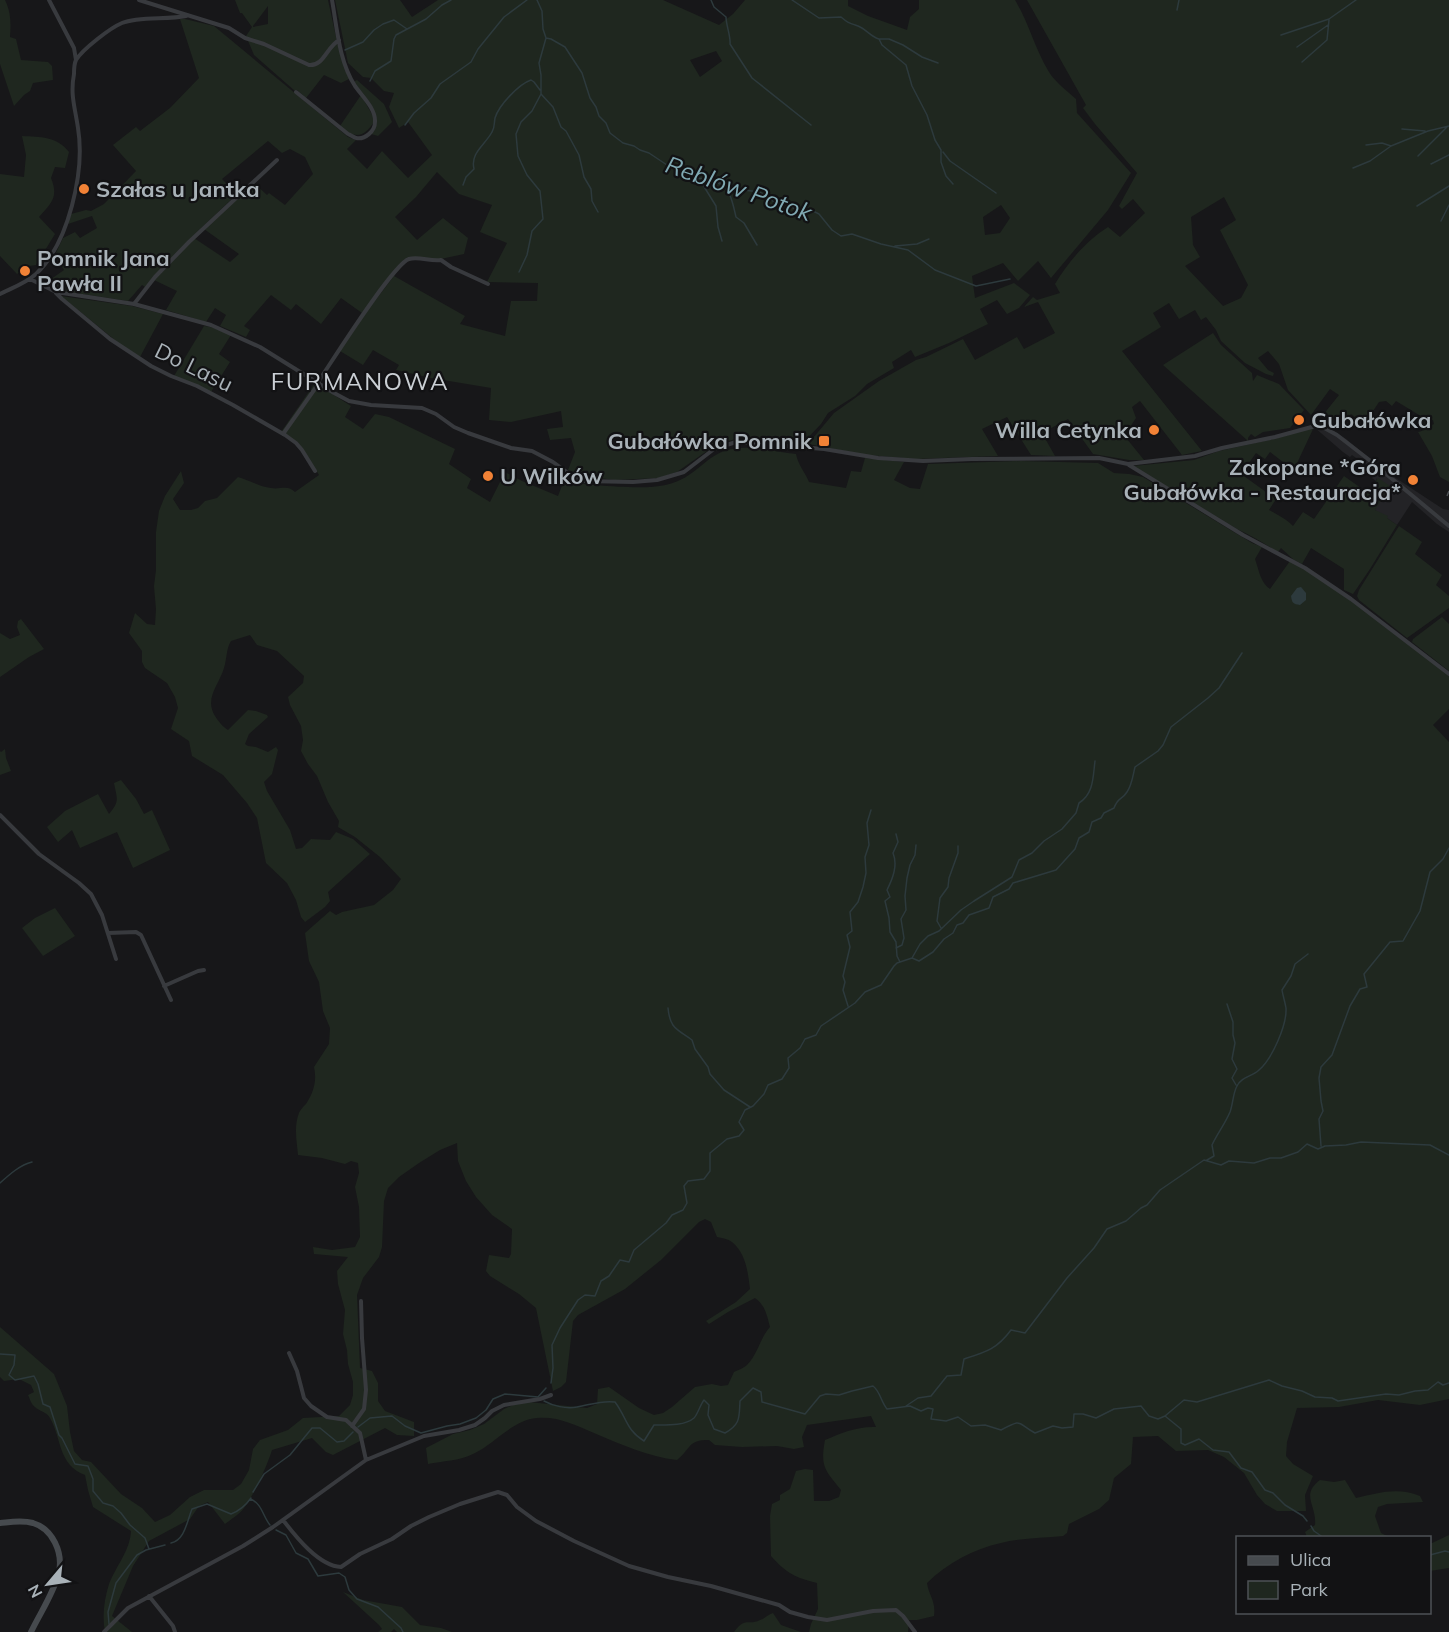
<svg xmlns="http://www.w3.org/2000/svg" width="1449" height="1632" viewBox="0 0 1449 1632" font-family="Mulish,sans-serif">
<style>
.built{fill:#232326}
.green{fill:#1f271f;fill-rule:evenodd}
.water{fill:#2d3a3d}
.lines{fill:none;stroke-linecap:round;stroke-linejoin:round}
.stream{stroke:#2d3a3d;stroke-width:1.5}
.street{stroke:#383a3e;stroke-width:4}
.secondary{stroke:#464a4e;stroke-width:6}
.rail{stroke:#4b4f53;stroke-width:1.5;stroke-dasharray:8 6;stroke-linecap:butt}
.poi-dot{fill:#f18236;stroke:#121214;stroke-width:2}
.labels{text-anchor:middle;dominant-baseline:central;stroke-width:4.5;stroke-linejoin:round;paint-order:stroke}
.poi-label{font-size:22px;font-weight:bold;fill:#a9b2b8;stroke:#121214;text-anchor:start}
.street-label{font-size:22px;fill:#a9b2b8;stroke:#121214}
.water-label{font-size:24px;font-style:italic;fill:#80a9b3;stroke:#121214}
.neighbourhood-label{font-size:24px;letter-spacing:1.5px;fill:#cacfd4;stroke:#121214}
</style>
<rect width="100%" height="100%" fill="#171719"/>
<!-- built -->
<path class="built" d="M1318,421l28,18 39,32 58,38 6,1v22l-12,-8 -25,-22 -15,23 -22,-15 2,-32 -1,3 -4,-3 4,-6 -24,-17 -2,2 -7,-5 -29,-25z"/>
<!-- green -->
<path class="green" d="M0,0h5c6,12 6,24 5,37l6,2 5,21 27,2 4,4 1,14 -20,3 -3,8 -6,4 -10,11 -14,-42z
M235,0h93l10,46 11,33 -8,4 -17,-8 -18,23 -9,-8 -2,1 -41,-36 -8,-19 6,-9 -10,-14h-2zM268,6v18l-15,3v-1z
M335,0h65l12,17 26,-17h225l56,25 14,-11 12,-14h103v6l20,10 39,14 3,-13 9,-8v-9h96c14,23 20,49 34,72 6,10 18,19 27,27l1,14 54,60 -23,37 -57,68 -13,-17 -20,20 -15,-18 -31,13 3,22 39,-15 16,12 -11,13 -12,6 -10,-14 -17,9 8,15 -39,19 -34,14 -4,-7 -19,12 2,6 -27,16 -12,12 -27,17 -7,11 -19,20 -37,-1 -30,-4 -13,4 -18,10 -27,19 -18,6 -44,2 -40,-5 -7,-5 7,-18 -4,-14 -21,2 -3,-11 16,-2 -2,-16 -50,11 -22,-2 2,-32 -60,-10 -35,-8 3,-5 -26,-15 -10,15 -23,-14 27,-40 27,-35 71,40 -5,8 45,12 6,-35h26l1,-18 -51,-1 20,-39 -27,-11 12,-27 -33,-11 -22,-22 -21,25 -21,20 22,23 26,-22 25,20 -4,16 -28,6 -27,-2 -47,55 -21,-15 -20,26 -25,-20 -5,6 -20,-15 -27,31 6,4 -4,7 -26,-11 6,-11 -11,-7 -9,14 -40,-12 11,-19 -23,-11 40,-42 36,24 9,-8 -35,-25 50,-46 13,12 2,-2 16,12 28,-31 -8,-17 -15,-8 -8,4 -14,-12 -46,38 15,15 -45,43 -47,50 -3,-2 -14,16 -65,-10 -19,-7 20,-14 -9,-15 8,-17 12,-6 5,6 17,-10 -5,-12 -24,8 3,-10 15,-4 5,1 13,-7 32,-33 -23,-26 23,-18 4,4 30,-23 29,-30 -19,-59h5l29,7 134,111 8,3 -9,9 20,20 15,-18 26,27 24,-23 -24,-33 -9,6 -10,-21 5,-14 -10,-2 -13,-13 -8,-1 -15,-14zM716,51l6,10 -22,16 -10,-17zM1001,205l9,13 -10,15 -15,2 -2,-18z
M1027,0h422v482l-9,-5 -8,-21 -14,-24c7,-1 10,-6 16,-8l-1,-4 -4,1 -33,-20 -4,5 -6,-5 -7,1 -12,18 -4,-4 -4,4 -8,-6 -9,11 -5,-3 -4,4 -10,-11 16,-20 -9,-6 -19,26 -23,-25 -9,-26 -11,-13 -10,7 10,12 6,3 -1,3 -7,-2 -21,-11 -24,-22 -5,-11 -10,-13 -5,3 -6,-10 -16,9 -10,-16 -16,10 8,14 -39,24 80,100 -20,4 -42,-54 -8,6 4,11 -8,12 -10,4 2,5h7l17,21h-15l-36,-6 -25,-35 -26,14 13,23 -24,-1 -24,-38 -25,12 16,27 -83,3 -48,-4 -59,-11 26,-31 45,-32 37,-21 10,-3 37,-18 12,21 42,-23 7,12 31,-16 -17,-31 -14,5 9,-10 4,3 23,-7 -5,-9c13,-22 32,-44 53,-57l12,10 25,-24 -12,-14 -11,10 -3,-3 18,-33 -42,-49 -12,-16 3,-3zM1224,197l12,23 -16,10 28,55 -7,13 -18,8 -38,-40 15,-9 -7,-12 -2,-28z
M357,80l27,24 8,18 -14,14 -7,-2c16,-16 -6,-37 -16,-51v-2z
M361,95l13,23v4c-11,16 -19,17 -34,4z
M22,136c18,1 35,0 47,16l-4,16 -10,-1 -4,11c8,20 0,25 -12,39l16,17 -19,31 -7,1 -12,8 -17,-18v-82l24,3 2,-22z
M61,296l71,10 31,8 -23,43 -19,-12z
M204,326l7,1 20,8 -12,19 11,8 -19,30 -37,-16z
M1213,333l8,12 31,28 1,8 4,-6 22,9 25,26 -14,18 -27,4 -8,5 -4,-3 -3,4v3l-85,-76z
M315,383l36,23 -6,11 18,12 12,-15 14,3 66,32 -6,15 22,15 -4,9 23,14 15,-30 17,9 36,15 8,-21c2,2 4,4 7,6 10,5 65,7 78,6 9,-1 18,-2 27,-6 20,-8 32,-29 54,-32 21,-4 44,3 64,5 2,11 9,18 13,28l37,6 5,-17 10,1 4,-14 39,4 -10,18 16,8 10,1 8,-25 93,-3 77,2 16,10 15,1 14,3 109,66 10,4 -7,12c4,11 5,23 15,30l20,-28c57,31 108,75 159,114v34l-16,16 16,17v657l-29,6 -42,-5 -39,7 -42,1 -10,34 -1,14 7,8 20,12 -8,19 1,16h-29l-12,-7 -8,-9 -13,-22 -20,-16 -16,-7 -32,1 -18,-15 -25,1 -2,27 -17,14 -5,22 -10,9 -30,15 -2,9 -4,3c-20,2 -42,2 -62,7 -27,6 -54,20 -74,40 2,14 9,17 7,33l-17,4h-8l-1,12h-100h1l2,-8 7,-15 -1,-26c-21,-5 -31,-10 -46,-27l-1,-40 2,-12 8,-4v-5l10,-6 6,-18 9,-2 8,1 1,31h15l10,-4 2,-7c-16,-20 -21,-23 -16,-50 16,-7 33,-14 51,-13l-5,-11 -64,9 -5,12 2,10 -10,2 -17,-3 -35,1 -27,-2 -6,-5c-22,0 -17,8 -32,20 -28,-3 -57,-16 -83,-27 -19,-8 -36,-17 -57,-15 -25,2 -42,26 -64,36 -13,7 -31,7 -45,10l-2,-16 27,-14 17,-4 14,-6 20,-15 9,-4 16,-3 58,6 10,-4 1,-15 11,-2 30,21 15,7 9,-2 9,-6 23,-20 17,-3 9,2 7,-1 6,-13c4,-2 10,-4 13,-7 11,-11 13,-27 23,-38 -3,-12 -5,-22 -15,-29l-27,14 -19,12 -3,-3 30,-19 14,-13c-2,-16 -4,-36 -18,-47 -4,-3 -10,-4 -15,-5l-6,-15 -6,-3 -6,3 -38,38 -36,29 -47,26 -5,6 -7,61 -5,5 -8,4 -17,-83 -17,-14 -29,-18 -4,-5 3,-16 20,3 2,-4 1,-25 -20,-14 -16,-18 -10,-16 -8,-20 -1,-18 -17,7 -21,13 -20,14 -11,11 -4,13 -2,46 -3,10 -16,21 -6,17 3,73 12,3 6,12v18l7,10 29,11v14l-17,-1 -12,-7 -52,27 -7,-3 -14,-14 -40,12c-5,16 -18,45 -28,58 -5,7 -13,11 -19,16l-17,-22 -9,4 -9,13 -41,22 -16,25 -21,50 20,16h-27c-3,-16 -1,-32 4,-48 7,-18 21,-33 22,-53l-38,-24 -5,-17 -3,-15c-27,-10 -23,-36 -35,-57 -3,-6 -11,-7 -15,-11 -4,-3 -5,-8 -7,-12l6,-3 -3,-7 -12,-6 -15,2 -4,-4v-50l54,47 13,32 3,26 4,19 8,9 9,2 30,32 21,14 13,14 15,-7 20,-18 14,-7h29l8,-6 8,-14 4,-21 7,-9 28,-10 15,-12 36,-2 11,-11 3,-10v-13l-5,-18 -1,-14 -4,-16 2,-24 -7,-26 -1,-13 11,-14 -34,-3 -1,-7 19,3 23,-3 5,-10 -1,-30 -4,-20 4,-14 -1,-10 -7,-2 -6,3 -23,-6 -24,-3c-1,-12 -4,-26 0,-39 1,-5 4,-8 8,-12 8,-12 11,-24 8,-37l15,-23 1,-16 -7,-17 -4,-29 -10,-21 -4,-28 25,-22 6,4 6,-3 32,-7 19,-15 8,-11 -21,-22 -25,-20 -17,-10 1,-6 -11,-19 -11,-26 -9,-12 -7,-13 2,-11 -2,-14 -11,-21 -2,-8 15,-14 1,-7 -27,-25 -20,-6 -7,-10 -19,6c-5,8 -4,18 -7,27 -5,17 -20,30 -9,48 4,6 7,10 13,14l20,-20 8,1 11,4 1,2 -19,17 -4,10 3,2 8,1 12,5 8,-5 2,3 -6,24 -8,8 3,9 23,39 6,19 6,-1 9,-9 19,1 6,-8 17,7 17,15 -42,38 2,9 -5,6 -20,15 -4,-5 -5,-17 -9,-17 -21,-20 -9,-45 -10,-15 -24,-28 -31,-19 -3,-15 -18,-12 7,-21 -3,-11 -8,-14 -22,-15 -3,-6v-11l-13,-18 6,-20 12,11 8,1 1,-16 -2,-23 2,-16v-38l3,-21 6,-15 16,-25 3,12 -11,16 7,11h11l7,-2 7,-7 12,-3 21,-21c11,3 22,10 33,11 9,2 16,-4 24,4l24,-17 -16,-26 -22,-17z
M1314,427l-23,49 -12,-8 4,-6 -13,-10 -5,7 -9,-6 -15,21 35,25 -7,11c9,5 17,9 24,16l10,-14 11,7 30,-43 24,17 10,-15 12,8 -15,24 13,6 -1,2 10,7 -27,44 -17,25 -9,-4v-21l-33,-21 -9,16 -8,-4 -13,-12 -3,4c-13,-8 -26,-16 -41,-23l-104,-63 61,-6 25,-9 59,-13z
M1399,526l23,16 -7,12 27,21 -6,10 13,11v12l-42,30 -48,-38 -2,-4 2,-6z
M1442,617l7,7v47l-37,-29 1,-3z
M21,619l23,30 -15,8 -29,20v-44l10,6 10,-4 -3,-8 1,-6z
M5,749l1,9 5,13 -11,4v-24l1,1z
M121,780l15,19 8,15 8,-4 18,40 -37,18 -16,-36 -37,16 -8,-18 -14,12 -11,-15 18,-16 33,-17 11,20c11,-13 8,-15 5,-31z
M55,908l20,28 -32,20 -21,-28 13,-10z
M1320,1480l14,2 11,-2 11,18c23,-5 41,-11 64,-2l3,6 -36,2 -9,3 -3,9 6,17 8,4h-82l-2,-5 10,-7c2,-20 -15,-30 5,-45z
M1449,1535v33l-19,3v-27z
M343,1592l20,8 39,7 18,18 21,3 11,4h-55l-3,-3 -3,3h-13l4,-3 -3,-4z
M773,1613l8,12 20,7h-67c11,-16 15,-6 26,-12 6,-2 7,-5 13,-7z"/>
<!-- water -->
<path class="water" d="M1301,587l5,6v7l-6,5c-7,-1 -8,-2 -9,-9l6,-8z"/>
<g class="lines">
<!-- stream -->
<path class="stream" d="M711,0l3,7 12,10c0,8 5,20 4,27l22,34 59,47
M792,0l27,18 22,-1c7,6 8,6 17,9 8,3 13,11 21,13l3,6 24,20 6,21 15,29 8,25 6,10v12l5,14 7,8
M1177,10l2,-10
M1281,35l48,-16 27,-19
M546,38l5,1 14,8 17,26 8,25 6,9 3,9 7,7 4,10 13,10 11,3 6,4 9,3 21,14 9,1 6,4 8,1 4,5 18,2 20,9 25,3 17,12h8l13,6 9,-2 12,6 13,16 9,6 11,-2 29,10 27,6 27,20 41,16 34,-7
M879,39h10l14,6 19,12 16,6
M1297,47l31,-22
M345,50l18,-8 11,-12 9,-6 11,-4 13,9
M1302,62l25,-22 2,-20
M370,81l5,-10 16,-10 3,-22 2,-4 30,-16 16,-14 9,-5
M541,94l12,13 8,20 5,4 13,24 5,22 7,12 1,12 6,11
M405,125l9,-12 17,-15 9,-14 31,-22 7,-13 26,-32 23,-17
M1402,129l23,2
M1366,145l16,-2 9,3
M943,152l7,9 46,32
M1418,156l29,-29
M1431,164l18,-9
M1353,168l17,-7 21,-15 37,-15 21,-5
M702,180l1,5 13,21 2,21 4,14
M703,180c4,1 10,1 15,3 13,5 15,22 18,34l8,6 13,22
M463,185l3,-8 8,-8c-4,-16 11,-24 18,-37 3,-5 2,-9 3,-14 4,-13 24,-34 36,-38l3,2 6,8
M1417,206l32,-20
M1441,221l8,-16
M895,246l22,-2 12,-5
M519,272l8,-17 5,-24 11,-12 -3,-28 -13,-16 -9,-19 -2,-22 5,-12 11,-11 9,-17v-19l-2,-12 7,-25 -3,-9 -1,-18 -5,-11
M896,834l2,8 -5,11c5,12 0,25 -6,37l3,7 -5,4 4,17 1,14 6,10 1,14 3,6
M941,928l-4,-7 3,-23 8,-11 1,-9 9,-25v-7
M896,948l6,-3 2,-7 -3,-19 5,-9 -1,-14 2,-18 3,-13 5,-10 1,-10
M912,958l7,3 14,-9 11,-13 9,-6 4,-8 6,-2 6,-8 20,-7 4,-11 16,-8 4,-6 43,-13 19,-21 4,-11 10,-6 3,-10 9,-4 3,-5 10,-5c4,-11 8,-8 13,-16 5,-7 6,-17 8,-25l23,-16 5,-6 8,-18 37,-29 11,-10 23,-35
M1227,1004l6,18v13l2,8 -3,16 5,10 -5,9 4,7
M848,1006l-5,-16 2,-8 -2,-6 7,-29 -3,-12 5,-4 -2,-19 8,-10 5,-15 3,-14 -1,-16 4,-12 -2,-22 4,-13
M668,1008c2,21 9,21 24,32l3,9 13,18 2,7 14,16 26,17
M1321,1146l-2,-27 4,-8 -2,-10 -2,-23 2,-11 11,-12 18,-49 10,-17 7,-2 -3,-13 26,-32 13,-1 17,-30 10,-39 13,-13 6,-11
M1207,1160l7,-4 -2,-11c5,-11 13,-21 18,-33 3,-8 3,-19 7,-26 5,-10 15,-9 22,-16 13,-11 28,-45 27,-62 -1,-6 -3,-12 -4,-18l9,-14 4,-12 13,-10
M0,1183c10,-9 20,-18 32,-21
M0,1354l15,1 -1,10 -5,10 6,5 19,-4 4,8 5,20 7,3 9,28 3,3 13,26 13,2 5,13v12l10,12 10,3 8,7 9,12 15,13 4,11
M551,1383l2,-15 -1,-23 8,-17 18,-28 7,-5 10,1 6,-15 8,-5 11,-16 9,2 5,-12 32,-27 6,-8 11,-5 4,-7 -3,-17 4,-5 16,-2 6,-8v-18l17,-14 12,-3 5,-6 -5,-8 6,-12 8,-4 11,-12 4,-9 14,-6 7,-11 -1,-10 12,-10 5,-9 11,-4 5,-9 34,-23 10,-11 16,-7 13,-19 3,-3 15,-5 8,-14 8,-8 11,-5 22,-21 13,-9 38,-24 7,-17 13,-7 12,-12 18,-12 14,-16 3,-10c15,-9 14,-27 16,-42
M544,1401c9,5 22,8 33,6 13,-2 24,-7 38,-5 12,16 11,28 29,39l10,-16c12,0 31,1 40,-7 4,-4 6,-13 10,-18l5,5 -1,10 6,14 11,4c16,-9 14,-16 15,-32l13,-13 8,4 1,10 43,12 15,-18 6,-2 13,1 13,-4 21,-5c7,5 8,16 14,23l23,-3 11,5 7,-3 5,1 -2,10 15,2 12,-4 13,9 14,-1 16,5c23,-12 15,-7 34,3l18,-7 9,2 11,-1 1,-13h9l13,4 18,-9 27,-3 8,10 9,3 7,-3 16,13v14l4,2 14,-6 14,11 16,2 12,16 11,4 13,18 8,3 12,12 18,11 4,5
M906,1406l12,-8 13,-2 16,-20 14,-1 3,-16c22,-7 33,-10 47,-29l14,3 42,-55 27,-30 13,-19 19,-8 15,-13 6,-3 13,-15 44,-30 17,5 8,-4 25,2 16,-5h11l17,-6 9,-8 11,5 7,-3 21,-1 15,-3 69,3 19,10
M1165,1416l19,-16 13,2 72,-22 13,6 20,5 13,6 17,1 6,3 48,-7 13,1 16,-4 13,-1 10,-8 5,3 6,-2
M358,1427l12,-9 22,-2 13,10 16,7 26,-7 13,-2 16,-6 10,-8 7,-11 12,-5 33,3 8,-9
M253,1492l11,-18 26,-19 22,-27h8l17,14 7,-1 9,-9
M250,1499c12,4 13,18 20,26
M1311,1526l3,5 10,7
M276,1530l10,5 10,18 12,6 10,17 21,-3 6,4 4,13 8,9 21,8 23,21 2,4
M171,1543c14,-3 16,-22 21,-34l15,-5 24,10c8,-3 15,-9 20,-16
M1430,1555l15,-4 4,1
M109,1624l-1,-12 8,-29 21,-28 9,-5 19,-5"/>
<!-- street -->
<path class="street" d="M49,0l25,48 2,12
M139,0l90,28 16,10 19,6 45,21c15,1 17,-17 30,-25
M296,92l52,42c1,0 7,4 8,4 9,2 19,-7 19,-16 1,-13 -13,-26 -20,-36 -16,-25 -18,-58 -23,-86
M30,279l26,13 78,12 77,21 49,22 74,46 15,8 22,4 51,3 14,6 18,13 14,6 43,15 21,3 21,11 22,16 10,3 48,1 24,-2 27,-8 30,-23 22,-7 88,7 54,9 45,3 49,-2 127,-1 29,6 67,-8 27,-8 53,-11 44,-12 18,10 31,24 81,67
M56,293l6,6 48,40 41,27 20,10 26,10 36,19 52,30 11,8 6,7 13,21
M0,294c12,-6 26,-11 36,-20 33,-31 49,-103 42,-146 -3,-21 -8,-33 -4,-54 0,-4 0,-10 2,-14 7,-11 34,-32 46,-37 17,-7 45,-3 64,-7
M134,304l21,-27 34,-35 88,-82
M318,382c13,-19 75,-118 91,-123 10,-3 22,3 32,1l10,7 37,17
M283,434l36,-51
M1129,465l114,70 62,33 46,31 98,75
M0,815l39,39 40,29 12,11 11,21 14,44
M108,933l28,-1 5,3 30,65
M164,986l34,-15 6,-1
M289,1353l8,18 7,27 7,8 16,11 19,3 14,13 6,27
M352,1426l12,-17 2,-19 -4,-52 -1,-37
M283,1520c13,17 36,46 58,47l19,-13 32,-15 19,-13 18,-9 31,-13 38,-12 9,3 10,12 19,14 38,20 55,25 39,11 43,9 68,19 11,7 18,5 19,3 46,-9 23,-1 7,6 12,16
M149,1596l24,30 2,6
M104,1632l24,-24 115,-62 30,-19 93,-67 58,-24 35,-6 16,-5 10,-7 7,-7 12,-6 36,-6 11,-4"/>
<!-- secondary -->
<path class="secondary" d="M0,1523c11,-1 22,-3 33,0 20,6 30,30 26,49 -5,21 -19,41 -28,60"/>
<!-- rail -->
<path class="rail" d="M1447,496l2,-5"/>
</g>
<!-- markers -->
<g class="poi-dot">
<circle cx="84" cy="189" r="6"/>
<circle cx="25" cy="271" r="6"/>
<circle cx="1299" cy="420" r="6"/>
<circle cx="1154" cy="430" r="6"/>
<rect x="818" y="435" width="12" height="12" rx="3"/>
<circle cx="488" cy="476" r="6"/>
<circle cx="1413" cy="480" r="6"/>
</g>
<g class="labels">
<!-- poi labels -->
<g class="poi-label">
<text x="96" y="189">Szałas u Jantka</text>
<text x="37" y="258">Pomnik Jana<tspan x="37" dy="25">Pawła II</tspan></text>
<text x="1311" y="420">Gubałówka</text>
<text x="1142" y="430" text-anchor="end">Willa Cetynka</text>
<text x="812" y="441" text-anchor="end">Gubałówka Pomnik</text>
<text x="1401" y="467" text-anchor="end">Zakopane *Góra<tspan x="1401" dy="25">Gubałówka - Restauracja*</tspan></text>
<text x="500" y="476">U Wilków</text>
</g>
<!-- street labels -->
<g class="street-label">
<text transform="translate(194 367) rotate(26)">Do Lasu</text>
</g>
<!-- water labels -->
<g class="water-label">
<text transform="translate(739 188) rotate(19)">Reblów Potok</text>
</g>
<!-- neighbourhood labels -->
<g class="neighbourhood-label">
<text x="360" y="381">FURMANOWA</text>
</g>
</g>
<!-- legend -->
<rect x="1236" y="1536" width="195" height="78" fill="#121214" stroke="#4e5256" stroke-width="1.5"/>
<rect x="1248" y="1556" width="30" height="9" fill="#464a4e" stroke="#4e5256" stroke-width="1.5"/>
<text x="1290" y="1566" font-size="18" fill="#a9b2b8">Ulica</text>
<rect x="1248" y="1581" width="30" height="18" fill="#1f271f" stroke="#4e5256" stroke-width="1.5"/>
<text x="1290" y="1596" font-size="18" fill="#a9b2b8">Park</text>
<!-- north arrow -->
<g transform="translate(48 1584) rotate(241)" stroke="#121214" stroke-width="4.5" paint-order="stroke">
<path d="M0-4.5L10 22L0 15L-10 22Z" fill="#a9b2b8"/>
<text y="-9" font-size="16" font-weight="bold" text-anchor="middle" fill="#a9b2b8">N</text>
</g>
</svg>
